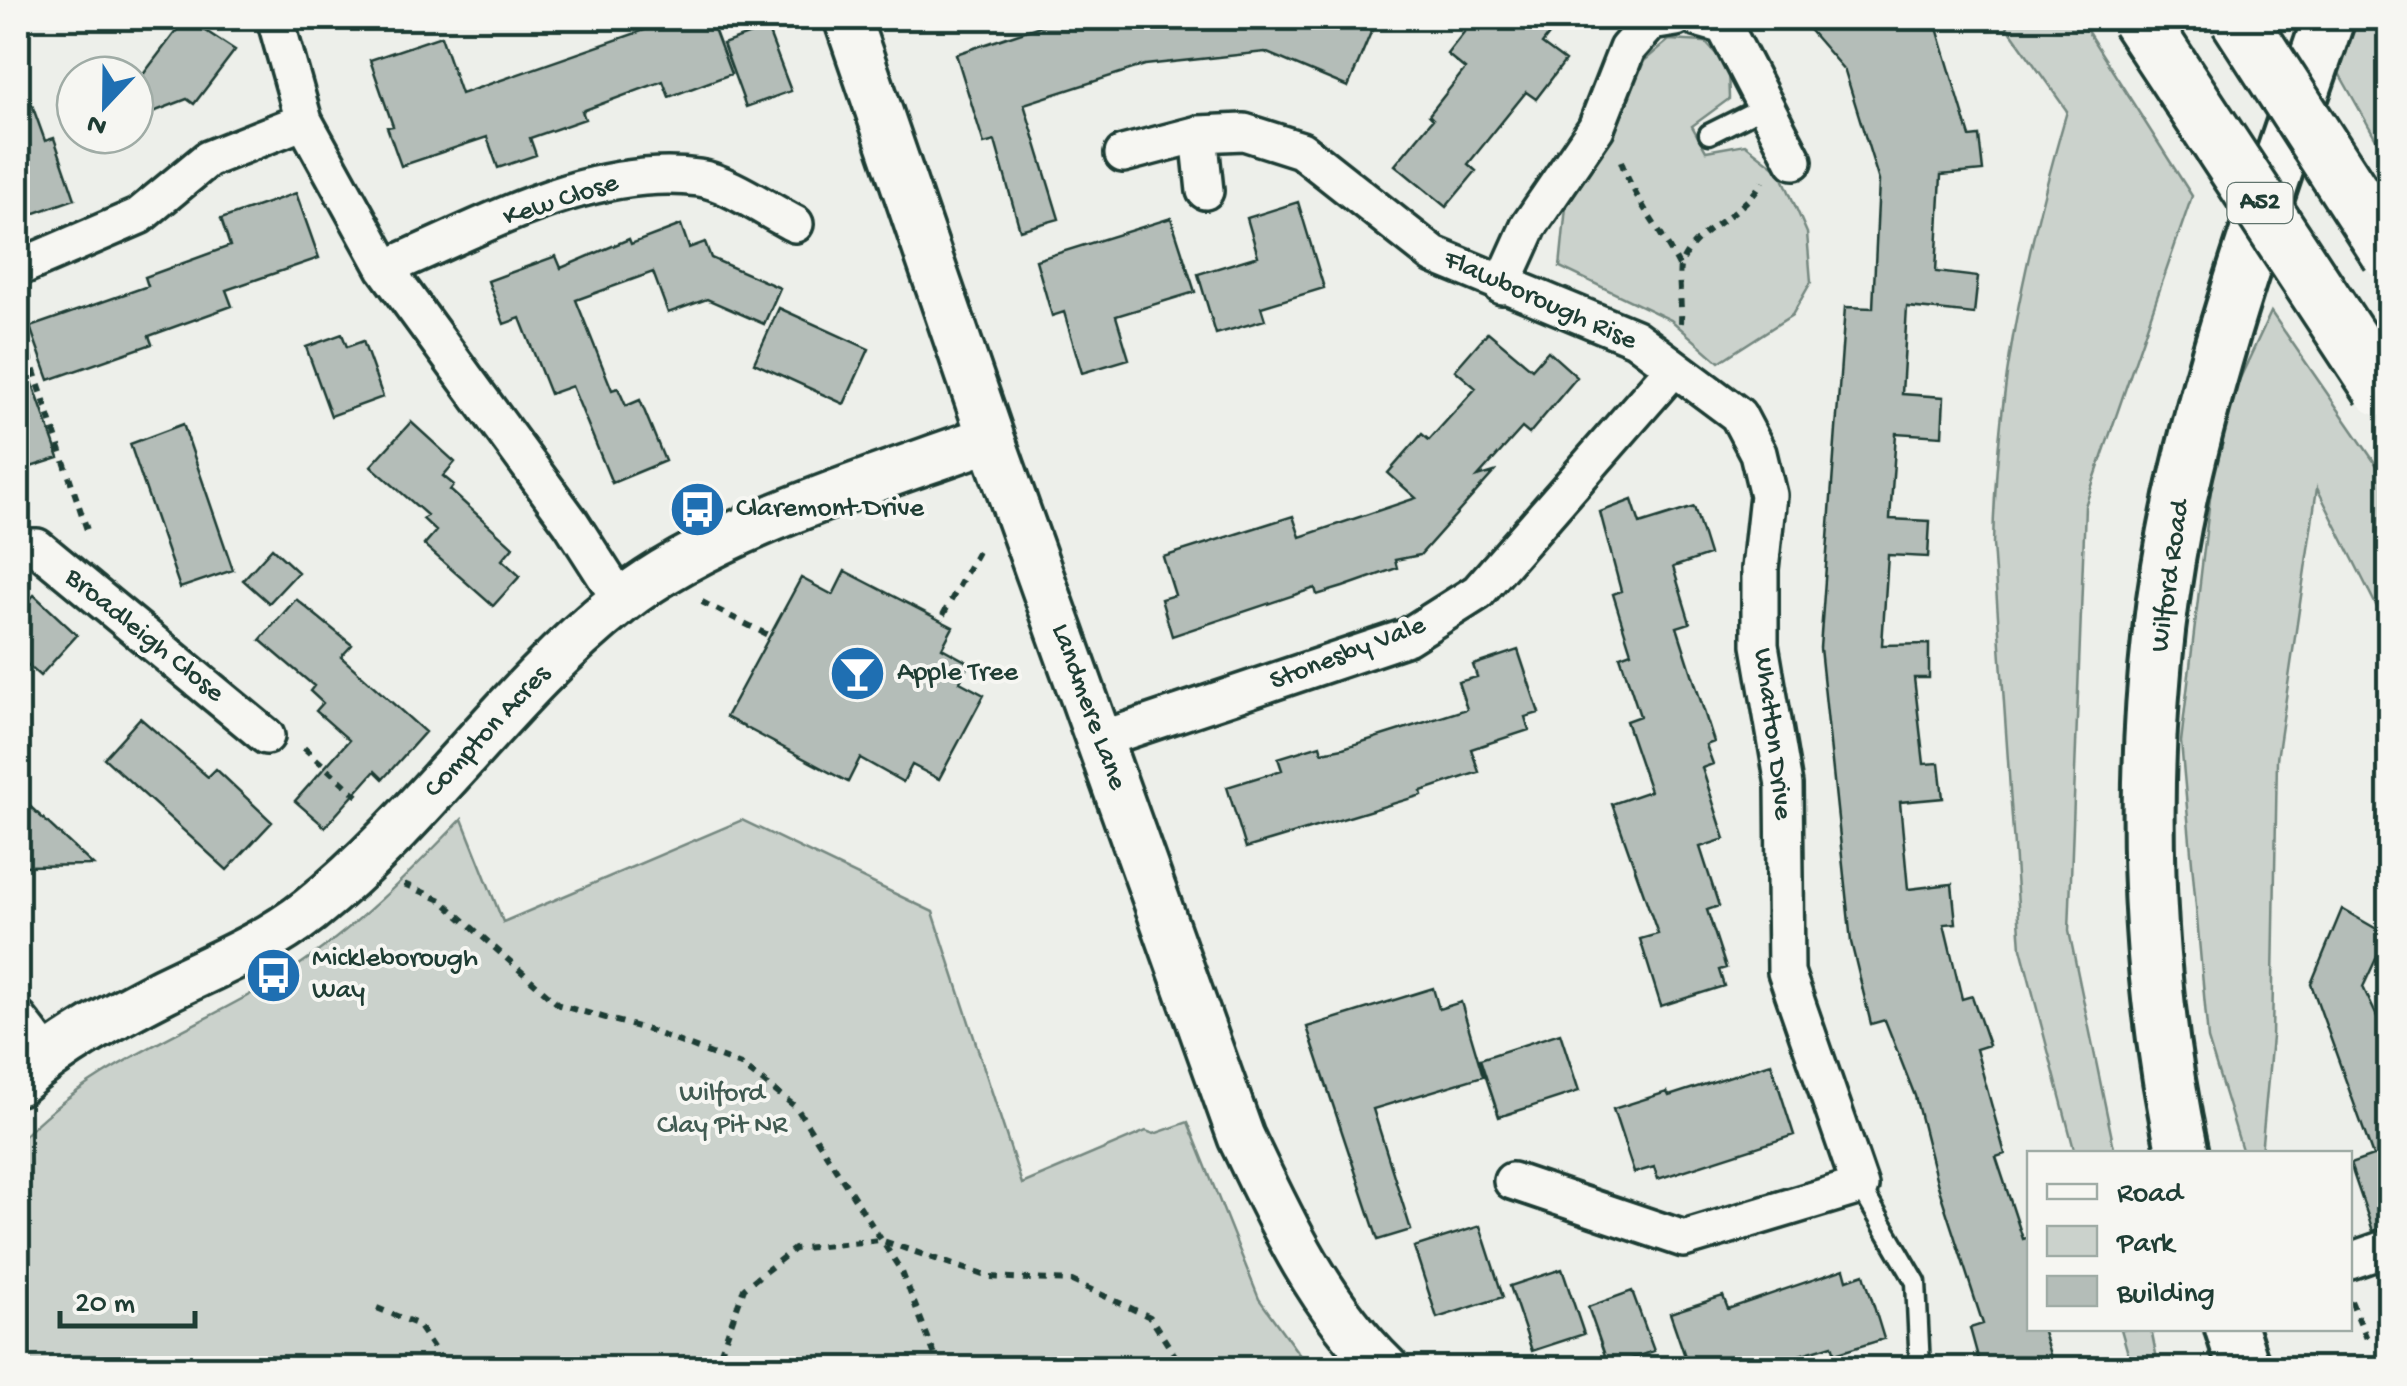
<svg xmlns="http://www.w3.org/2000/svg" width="2407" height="1386" viewBox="0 0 2407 1386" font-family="'Gochi Hand',sans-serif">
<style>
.green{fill:#cbd2cc;stroke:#758880;stroke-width:2.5}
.building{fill:#b4bdb8;stroke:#1f3d34;stroke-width:2.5}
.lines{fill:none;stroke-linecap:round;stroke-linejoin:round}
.service-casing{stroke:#1f3d34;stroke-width:25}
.minor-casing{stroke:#1f3d34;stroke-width:42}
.tertiary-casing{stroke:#1f3d34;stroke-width:52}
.secondary-casing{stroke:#1f3d34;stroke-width:58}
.path{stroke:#1f3d34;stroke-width:6;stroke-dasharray:8 8;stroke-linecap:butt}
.service{stroke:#f6f6f2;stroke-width:18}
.minor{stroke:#f6f6f2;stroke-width:35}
.tertiary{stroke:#f6f6f2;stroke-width:45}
.secondary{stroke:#f6f6f2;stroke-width:50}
.trunk-bridge-casing{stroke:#1f3d34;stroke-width:62;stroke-linecap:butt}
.trunk-bridge{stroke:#f6f6f2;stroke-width:55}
.labels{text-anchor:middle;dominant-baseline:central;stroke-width:8;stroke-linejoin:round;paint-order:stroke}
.shield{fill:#f6f6f2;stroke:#60746d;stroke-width:2.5}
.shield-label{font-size:25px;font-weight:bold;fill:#1f3d34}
.street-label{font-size:28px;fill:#1f3d34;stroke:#f6f6f2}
.poi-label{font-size:28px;fill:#1f3d34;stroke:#f6f6f2;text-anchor:start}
.park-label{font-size:28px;fill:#415b52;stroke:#f6f6f2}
</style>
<rect width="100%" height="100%" fill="#edefea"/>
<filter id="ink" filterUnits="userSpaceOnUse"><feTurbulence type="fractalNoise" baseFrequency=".01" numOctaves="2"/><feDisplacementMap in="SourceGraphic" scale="20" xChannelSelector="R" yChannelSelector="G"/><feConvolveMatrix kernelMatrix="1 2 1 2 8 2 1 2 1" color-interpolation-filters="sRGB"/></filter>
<g filter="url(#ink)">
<!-- green -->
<path class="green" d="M2001,18h78l113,178 -107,310 -16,425 46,222h-40l-54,-205 -28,-404c4,-159 30,-281 74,-433z
M2353,18h36v144l-54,-96z
M1669,40l36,2 23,25 1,32 -37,27 14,25 39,-7 35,27 27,62 4,49 -19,33 -73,47 -48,-42 -111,-53 6,-60 48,-72 30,-74z
M2271,312l118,171v148l-72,-143 -40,271 -5,278 -11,116h-18l-35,-114 -27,-297 38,-319z
M462,819l41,103 239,-102 191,92 89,272 124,-53 8,3 34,-12 71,177 50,69h-1291v-226c75,-80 181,-113 272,-171 65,-42 119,-97 172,-152z
M2121,1329h30l6,30 -26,5z"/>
<!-- building -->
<path class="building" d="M186,18l49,32 -41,54 -7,-5 -52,20v-40l7,-3z
M679,18h31l21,56 -62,23 -6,-16 -81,30 3,8 -55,19 6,17 -38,13 -11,-31 -86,29 -14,-39 6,-1 -23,-66 71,-24 20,58z
M1064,18h313l-29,69 -83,-35 -120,13 -121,39 35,115 -39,11 -25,-89 -11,3 -28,-90z
M1475,18h87l-20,26 23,17 -29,38 -10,-7 -58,72 8,7 -30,36 -51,-42 38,-46 -4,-4 36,-46 -18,-15z
M1799,18h135l36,119 9,-1 4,35 -42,4 -5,97 42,5 -4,37 -67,-7 -5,87 42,3 -2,39 -46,-3 -6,86 40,2 -2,36 -40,-2 -6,90 47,-1v34h-15l10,86 15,-1 4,35 -43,4 8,87 44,-5 4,39 -12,1 18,75 10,-3 17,49 -13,4 29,105 -9,3 27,82 7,-2v91h12l9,30 -35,10h-35l-11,-40 13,-4 -45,-138 -23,-90 -30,-76 -14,4 -20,-82 -31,-294 25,-341 28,1 6,-127 -34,-110z
M767,28l24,63 -45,16 -23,-63z
M22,77l23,64 9,-3 21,61 -57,20v-141z
M296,193l23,65 -93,32 6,16 -83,30 3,8 -103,36 -19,-53 118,-41 -3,-9 85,-31 -9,-27z
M1298,202l26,86 -63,19 4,13 -49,14 -18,-60 60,-18 -11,-38z
M1171,218l24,74 -79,24 13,43 -47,14 -18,-61 -12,4 -16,-56z
M681,225l8,23 16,-6 6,16 69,30 -16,36 -57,-25 -39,14 -15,-41 -77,28 36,90 6,-2 8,18 14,-6 25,61 -53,22 -40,-97 -22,8 -30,-76 -16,6 -16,-43 68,-25 5,12 68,-29 2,5z
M779,308l90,41 -25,55 -90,-41z
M1488,332l44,37 16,-18 29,26 -48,57 -7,-6 -44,49 16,-5 -74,83 -25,5 2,8 -54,19 -26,8 -2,-7 -143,48 -11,-37 14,-4 -12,-38 130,-41 7,21 116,-39 -28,-25 34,-39 7,6 47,-52 -21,-18z
M342,334l5,13 16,-6 20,56 -52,19 -25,-69z
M23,356l36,102 -41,13v-114z
M411,422l44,40 -12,14 11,9 -4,5 63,57 -11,13 18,16 -27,30 -69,-61 12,-14 -13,-12 4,-4 -56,-49z
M183,424l50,146 -53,18 -50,-144z
M1632,500l8,24 54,-17 15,48 -36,12 17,56 -13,4 37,115 -8,3 7,19 -11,4 23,71 -25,8 19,59 -12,4 19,58 -7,2 5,16 -63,20 -21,-67 18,-5 -46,-130 38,-13 -24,-70 14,-5 -20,-60 11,-4 -18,-58 8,-3 -21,-79z
M272,548l26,24 -29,31 -26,-23z
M845,571l108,56 -11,21 27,15 -9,19 24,13 -45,84 -27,-14 -9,17 -43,-24 -12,24 -122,-65 75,-139 32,17z
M34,595l43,40 -37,41 -22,-20v-43z
M296,599l56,46 -11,12 84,75 -42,47 -8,-8 -50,56 -30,-26 54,-61 -33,-29 7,-8 -13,-12 4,-5 -54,-46z
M1518,650l21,63 -14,4 4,13 -58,19 8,23 -58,19 1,4 -176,53 -19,-61 55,-17 -4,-12 42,-13 2,7 21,-4 124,-39 -9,-27 19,-5 -4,-12z
M140,718l68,59 8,-8 56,53 -45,48 -123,-112z
M21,798l72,67 -71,1z
M2342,909l45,26 -24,52 27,57v182l-17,5 -23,-67 23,-8 -62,-172z
M1433,988l6,21 22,-7 22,74 -110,33 38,121 -33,10 -71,-213z
M1560,1033l19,58 -80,26 -19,-58z
M1771,1063l23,72 -136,44 -4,-12 -20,6 -21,-64 54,-17 2,4z
M1480,1226l23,71 -66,21 -23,-71z
M1562,1269l22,65 -52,17 -22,-65z
M1844,1269l3,11 17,-6 20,65 -49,15 -3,-9 -72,22 -3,-9 -30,10h-38l-19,-55 53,-17 5,13z
M1632,1291l22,60 -45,16 -21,-60z"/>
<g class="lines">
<defs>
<path id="service" d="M1709,134l56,-28
M1860,1186l56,96 4,86"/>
<path id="minor" d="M275,18l29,103 81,147 186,255 50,78
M1696,18l28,8 70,135
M1199,134l6,57
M1123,154l76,-20 45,-2 57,18 133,105 201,83 103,77 20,38 10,42 -8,74v76l24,140 2,187 74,214 -176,53 -172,-58
M18,268l121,-52 69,-57 96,-38
M385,268c98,-41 205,-104 314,-90 26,3 71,34 96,46
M1502,286l27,-60 67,-98 31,-79 24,-27 25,-4
M18,547h19l229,189
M1099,740l308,-103 71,-45 196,-224
M18,1018l30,38
M2350,1261l40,-14"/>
<path id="tertiary" d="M847,18l144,420 250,699c39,82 78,167 144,231
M18,1082c43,-37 95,-66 146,-92 49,-24 102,-45 146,-80 114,-91 195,-217 310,-308 95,-75 256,-122 371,-164"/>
<path id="secondary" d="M2183,1154c-46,-213 -47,-470 4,-683 36,-154 91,-303 142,-453
M2231,1328l13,40"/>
</defs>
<!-- service casing -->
<use href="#service" class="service-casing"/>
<!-- minor casing -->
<use href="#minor" class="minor-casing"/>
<!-- tertiary casing -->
<use href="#tertiary" class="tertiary-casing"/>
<!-- secondary casing -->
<use href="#secondary" class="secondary-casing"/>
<!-- path -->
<path class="path" d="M1621,161c13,39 41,70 59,107
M1681,323c1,-13 -3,-47 -1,-56 13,-39 64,-50 82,-86
M18,347h8l61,183
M702,602l68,34
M943,615l38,-69
M304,748l58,52
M404,884l37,16 118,105 86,24 96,36 55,42 106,165 38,96
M2351,1301l17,40
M377,1308l40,16 30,44
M715,1368l29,-80 50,-39 86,-9 109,37 83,4 78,36 33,51"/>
<!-- service -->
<use href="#service" class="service"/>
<!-- minor -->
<use href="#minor" class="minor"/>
<!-- tertiary -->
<use href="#tertiary" class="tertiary"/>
<!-- secondary -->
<use href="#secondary" class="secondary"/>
<defs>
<path id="trunk-bridge" d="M2138,18l243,370
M2238,18l152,236"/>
</defs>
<!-- trunk-bridge casing -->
<use href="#trunk-bridge" class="trunk-bridge-casing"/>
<!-- trunk-bridge -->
<use href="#trunk-bridge" class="trunk-bridge"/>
</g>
</g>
<!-- icons -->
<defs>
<symbol id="bus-disc" viewBox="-11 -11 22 22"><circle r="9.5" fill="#1f6fb2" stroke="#f6f6f2"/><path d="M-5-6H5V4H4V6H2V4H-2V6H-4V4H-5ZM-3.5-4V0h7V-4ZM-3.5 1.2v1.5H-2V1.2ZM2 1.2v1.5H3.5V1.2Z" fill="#fff"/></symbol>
<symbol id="bar-disc" viewBox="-11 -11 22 22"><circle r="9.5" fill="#1f6fb2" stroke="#f6f6f2"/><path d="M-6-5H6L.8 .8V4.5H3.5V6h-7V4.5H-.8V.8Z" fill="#fff"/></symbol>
</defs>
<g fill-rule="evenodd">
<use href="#bus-disc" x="666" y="478" width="63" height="63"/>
<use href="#bar-disc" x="826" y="642" width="63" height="63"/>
<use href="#bus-disc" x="242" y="944" width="63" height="63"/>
</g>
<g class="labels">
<!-- shield labels -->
<rect class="shield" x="2227.5" y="183" width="65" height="40" rx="8"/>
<g class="shield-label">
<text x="2260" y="203">A52</text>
</g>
<!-- street labels -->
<g class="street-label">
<text transform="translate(561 201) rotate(-18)">Kew Close</text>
<text transform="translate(1540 301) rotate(24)">Flawborough Rise</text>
<text transform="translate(2171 576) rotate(-82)">Wilford Road</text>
<text transform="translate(144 636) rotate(39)">Broadleigh Close</text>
<text transform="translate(1348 654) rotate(-21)">Stonesby Vale</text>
<text transform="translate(1088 707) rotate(70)">Landmere Lane</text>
<text transform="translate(488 732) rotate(-47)">Compton Acres</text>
<text transform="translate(1772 734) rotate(83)">Whatton Drive</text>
</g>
<!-- poi labels -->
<g class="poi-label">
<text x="736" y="509">Claremont Drive</text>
<text x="897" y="673">Apple Tree</text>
<text x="312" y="959">Mickleborough<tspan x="312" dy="32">Way</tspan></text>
</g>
<!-- park labels -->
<g class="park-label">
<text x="722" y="1094">Wilford<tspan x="722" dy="32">Clay Pit NR</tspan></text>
</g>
</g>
<!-- margin -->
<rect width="2407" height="1386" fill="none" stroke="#f6f6f2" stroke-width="60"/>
<rect x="30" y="30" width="2347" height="1326" fill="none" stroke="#1f3d34" stroke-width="4" filter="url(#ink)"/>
<!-- legend -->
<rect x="2027" y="1151" width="325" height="180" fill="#f6f6f2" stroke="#a0aca6" stroke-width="2.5"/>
<rect x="2047" y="1184" width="50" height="15" fill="#f6f6f2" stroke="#a0aca6" stroke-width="2.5"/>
<text x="2117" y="1201" font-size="30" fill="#1f3d34">Road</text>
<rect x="2047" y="1226" width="50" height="30" fill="#cbd2cc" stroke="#a0aca6" stroke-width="2.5"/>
<text x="2117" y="1251" font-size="30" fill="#1f3d34">Park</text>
<rect x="2047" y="1276" width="50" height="30" fill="#b4bdb8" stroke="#a0aca6" stroke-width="2.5"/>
<text x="2117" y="1301" font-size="30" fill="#1f3d34">Building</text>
<!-- north arrow -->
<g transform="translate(105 105) rotate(202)"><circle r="48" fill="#f6f6f2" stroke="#a0aca6" stroke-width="2.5"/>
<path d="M0-8L18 38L0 25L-18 38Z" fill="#1f6fb2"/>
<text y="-15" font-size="28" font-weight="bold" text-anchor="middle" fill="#1f3d34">N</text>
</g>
<!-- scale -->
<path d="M60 1311v15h135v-15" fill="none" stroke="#1f3d34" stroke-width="5"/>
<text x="75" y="1311" font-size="30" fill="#1f3d34" stroke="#f6f6f2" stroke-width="8" paint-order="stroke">20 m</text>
</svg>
